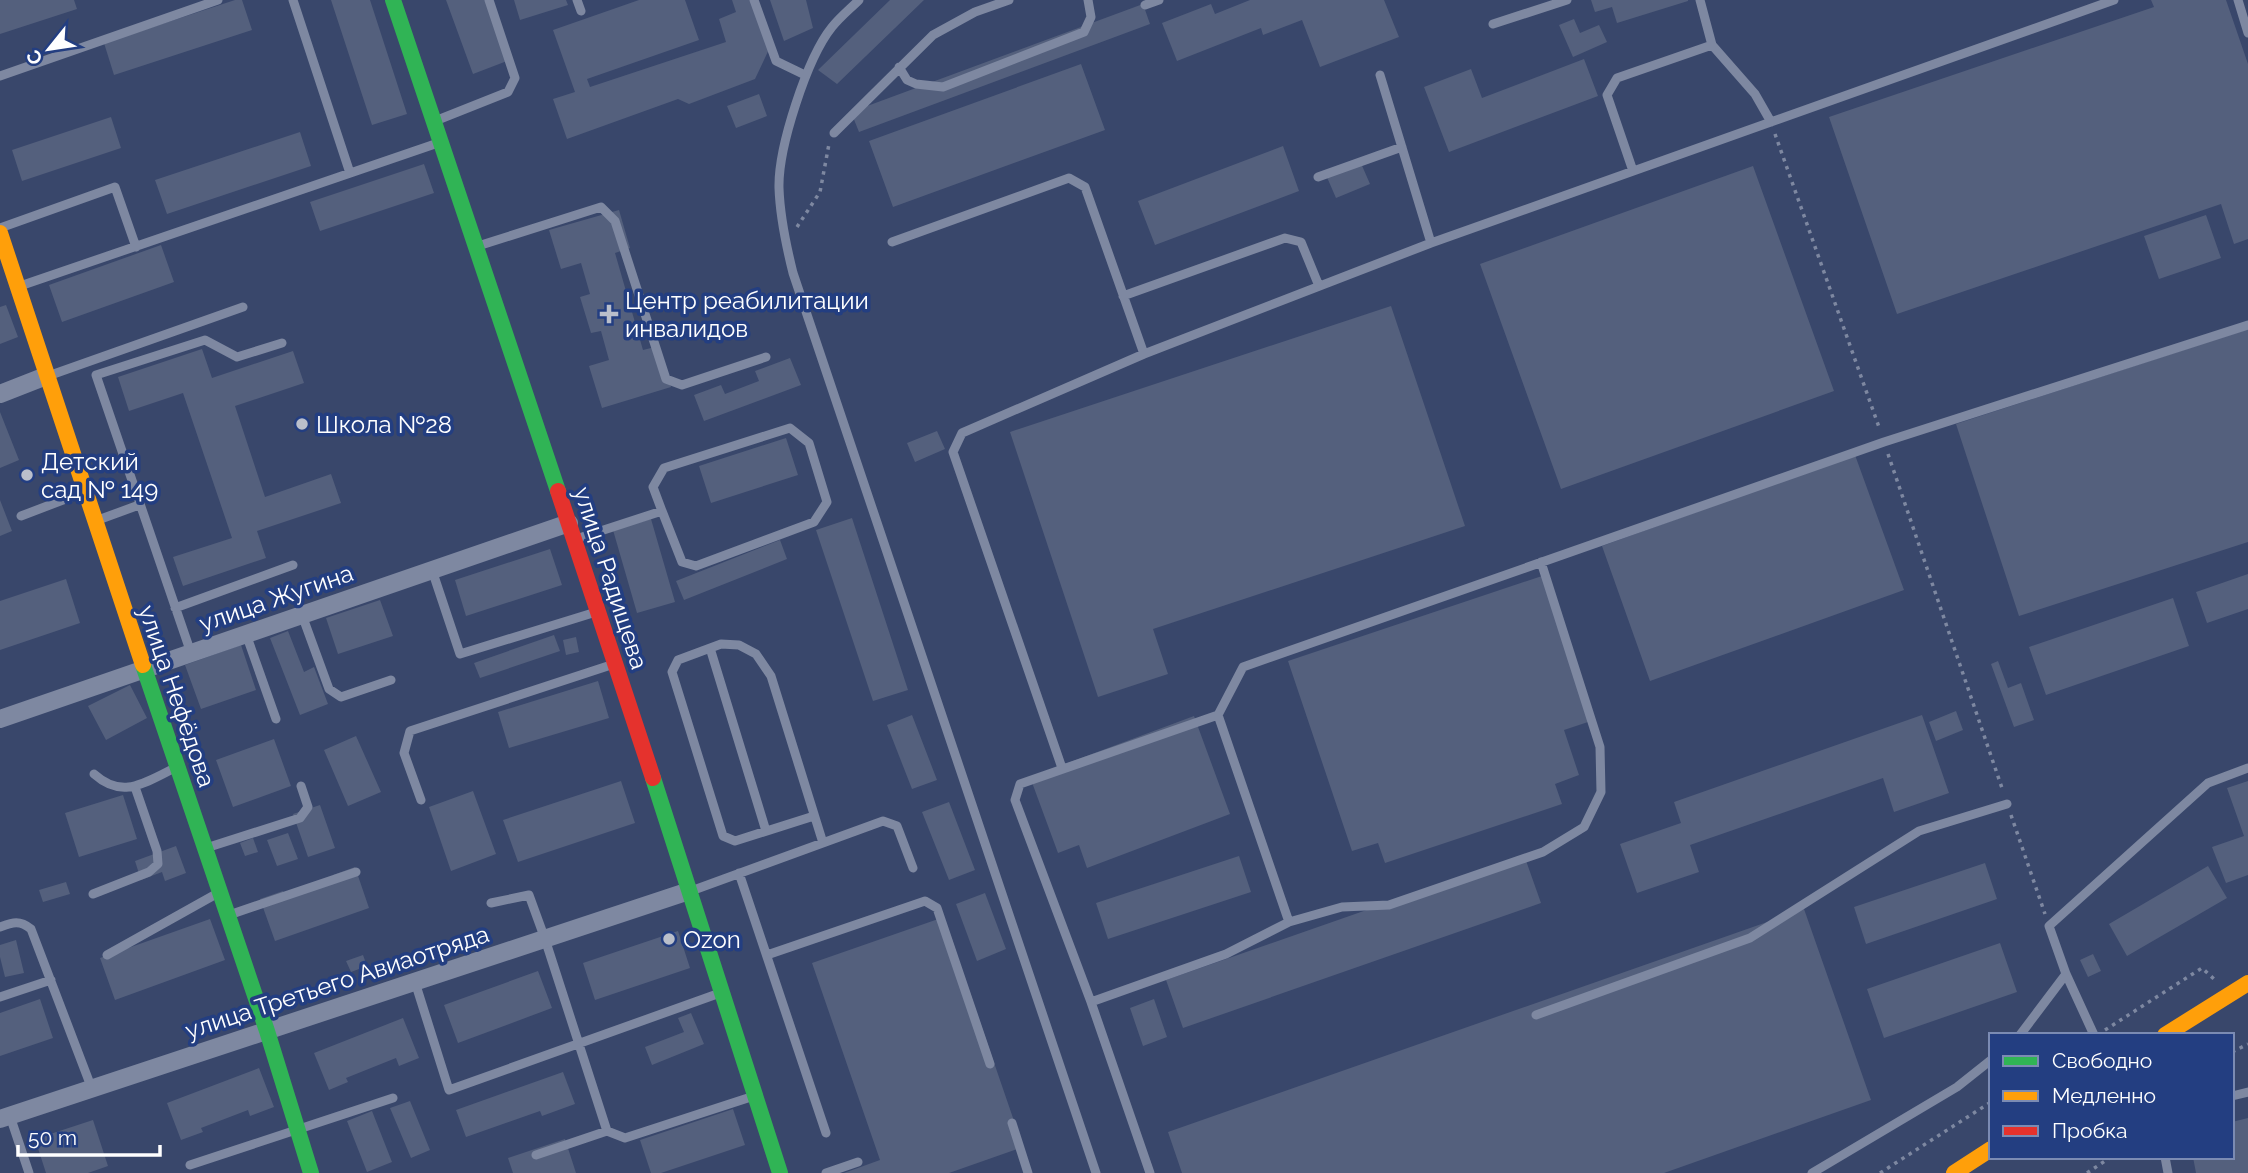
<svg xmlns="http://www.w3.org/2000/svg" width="2248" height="1173" viewBox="0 0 2248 1173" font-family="Raleway,sans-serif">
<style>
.building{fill:#54607d}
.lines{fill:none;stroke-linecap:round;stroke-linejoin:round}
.path{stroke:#7e88a1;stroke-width:3.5;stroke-dasharray:3.5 5;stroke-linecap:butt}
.lane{stroke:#7e88a1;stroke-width:9}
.street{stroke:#7e88a1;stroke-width:18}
.fast{stroke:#30b455;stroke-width:16}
.slow{stroke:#ff9f0a;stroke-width:16}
.jam{stroke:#e5322d;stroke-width:16}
.poi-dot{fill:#babfcb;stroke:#233e81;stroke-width:2.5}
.labels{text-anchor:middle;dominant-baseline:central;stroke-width:7;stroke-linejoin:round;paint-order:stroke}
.poi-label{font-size:24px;fill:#fff;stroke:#233e81;text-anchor:start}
.street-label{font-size:24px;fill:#fff;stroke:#233e81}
</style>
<rect width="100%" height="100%" fill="#39476b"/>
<!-- building -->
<path class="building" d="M0,0h74l3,9 -77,25z
M235,0h7l10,30 -138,45 -10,-32z
M331,0h39l37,114 -35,11z
M446,0h39l22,61 -34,13z
M514,0h52l2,5 -48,15z
M639,0h46l14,40 -112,39 3,8 136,-45 -7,-23 17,-7 -4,-12h24l15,45 -16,34 -66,25 -11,-5 -111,40 -14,-40 22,-7 -22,-62z
M770,0h36l7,28 -29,13z
M890,0h34l-87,84 -19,-14z
M1250,0h134l15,37 -79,30 -18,-47 -39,15 -2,-7 -84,33 -15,-38 49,-19 4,10z
M1591,0h97v1l-71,22 -5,-16 -17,5z
M2151,0h75l22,64v175l-14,5 -13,-40 -324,110 -68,-197 325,-110z
M1143,4l7,20 -291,108 -8,-20z
M1574,19l6,14 19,-8 8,17 -34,15 -14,-32z
M1584,59l14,37 -149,56 -25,-65 47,-18 11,29z
M1081,64l24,66 -212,77 -24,-66z
M759,94l8,22 -31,12 -9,-22z
M111,117l10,31 -99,33 -10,-31z
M300,132l11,34 -144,48 -12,-34z
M1283,146l16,45 -144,54 -17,-44z
M1360,161l10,23 -34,14 -10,-23z
M424,164l10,29 -114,38 -10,-29z
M1753,166l81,225 -273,98 -81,-225z
M619,210l11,38 -15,5 28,97 16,-4 12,41 -69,21 -13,-42 20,-6 -8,-29 -10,2 -11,-36 10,-3 -9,-31 -20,6 -12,-39z
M2206,215l15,43 -62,21 -15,-43z
M161,245l13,37 -112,40 -13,-37z
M6,305l12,32 -18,7v-37z
M1391,306l74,220 -312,103 15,45 -70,23 -88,-265z
M2248,329v213l-229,74 -63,-192z
M202,349l10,29 81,-27 11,32 -69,23 30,91 66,-23 10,29 -84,28 9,27 -83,28 -10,-29 59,-19 -49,-145 -54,18 -11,-34z
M790,358l11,27 -97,36 -10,-26 27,-10 4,9 34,-13 -4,-10z
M0,412l19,48 -19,8z
M937,431l8,18 -30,13 -8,-19z
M786,438l12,37 -87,28 -12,-37z
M1855,455l49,135 -254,91 -48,-135z
M0,500l12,31 -12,5z
M852,518l56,172 -35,11 -57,-171z
M651,519l24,83 -38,11 -24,-83z
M780,540l7,19 -103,41 -8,-19z
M550,549l12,36 -96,31 -11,-36z
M2248,574v35l-41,14 -11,-31z
M1542,576l49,145 -27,9 15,45 -24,9 7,20 -177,59 -7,-20 -26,8 -64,-190z
M66,579l14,44 -80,27v-49z
M2173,598l16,48 -143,49 -17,-48z
M380,600l13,36 -55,18 -12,-36z
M288,631l16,41 10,-5 14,37 -28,11 -30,-77z
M554,635l6,16 -80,27 -6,-15z
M576,637l3,15 -13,3 -3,-15z
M241,645l15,45 -55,19 -16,-44z
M1998,661l10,27 13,-5 13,37 -20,7 -23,-63z
M598,681l11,37 -100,30 -11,-36z
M130,685l17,33 -41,22 -18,-34z
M1956,711l7,19 -27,11 -7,-19z
M912,715l25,65 -25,9 -25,-64z
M1922,715l27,78 -55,19 -11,-34 -193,67 9,27 -62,21 -17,-49 61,-21 -7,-21z
M1194,716l36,98 -143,54 -8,-23 -21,8 -28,-76z
M356,736l25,56 -33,14 -24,-56z
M274,739l17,47 -58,21 -17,-47z
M621,781l14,42 -117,39 -15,-42z
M2248,781v94l-22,8 -14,-36 32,-11 -17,-48z
M473,791l23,63 -45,17 -22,-64z
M123,795l14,44 -58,18 -14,-44z
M949,802l26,68 -26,10 -27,-68z
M320,805l15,43 -27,9 -15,-43z
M288,833l10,26 -21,7 -10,-26z
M253,838l5,14 -13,4 -5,-13z
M176,846l10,27 -21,8 -3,-9 -21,8 -6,-19z
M1524,855l17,48 -358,125 -17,-48z
M1239,856l12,36 -143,47 -12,-36z
M1985,863l12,36 -131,45 -12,-37z
M2208,866l19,32 -100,58 -18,-32z
M355,867l14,41 -94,33 -15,-42 23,-8 3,7 49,-17 -2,-6z
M66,882l4,12 -27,8 -4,-12z
M985,893l21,56 -29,12 -21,-57z
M1804,909l67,191 -207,73h-482l-14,-41z
M944,917l79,230 -74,26h-105l36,-13 -68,-197z
M210,919l15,41 -110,40 -15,-42z
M678,931l12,37 -95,32 -12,-37z
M16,940l8,33 -19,4 -5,-20v-12z
M2000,943l17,49 -133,46 -17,-49z
M2093,954l8,17 -13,6 -8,-17z
M363,955l4,11 -16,6 -5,-11z
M538,971l14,37 -94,35 -14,-38z
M40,999l13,39 -53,18v-43z
M1154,999l13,38 -24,9 -13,-38z
M691,1013l13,31 -52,21 -7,-18 39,-15 -6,-14z
M403,1018l16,40 -20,8 -3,-8 -50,20 2,4 -19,8 -15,-37z
M259,1068l15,39 -24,9 -2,-6 -47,18 2,4 -22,8 -14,-37z
M563,1072l12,32 -33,12 -2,-5 -74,26 -10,-27z
M410,1101l20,49 -19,8 -21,-50z
M733,1109l12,36 -84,28h-10l-11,-33z
M372,1111l20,51 -25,10 -20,-51z
M2248,1118v55h-52l-3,-16h39v-35z
M93,1120l15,46 -20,7h-42l-11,-34z
M565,1139l11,34h-63l-5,-15z"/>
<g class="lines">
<!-- path -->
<path class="path" d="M1775,134l105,296
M797,227l23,-35 9,-48
M1888,454l115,337
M2011,815l34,99
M2105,1030l97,-62 12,11
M2232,1052l16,-8
M1880,1173l111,-71
M2087,1173l24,-16"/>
<!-- lane -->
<path class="lane" d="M293,0l57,173
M577,0l4,11
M754,0l22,61 29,14
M859,0c-9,9 -19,17 -27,27 -25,31 -54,121 -53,161 1,29 7,57 14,85l303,900
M1700,0l12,45 43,49 16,28
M2238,0l10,33
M1145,5l14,-5
M1493,24l74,-24
M899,67l8,13 9,4 27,3 141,-55 7,-15 -3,-17
M1380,75l51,168
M0,76l218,-76
M435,121l73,-29 7,-14 -26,-78
M834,133l99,-98 42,-23 34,-12
M1633,171l-26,-76 10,-17 95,-33
M1318,177l84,-30
M0,228l115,-41 21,60
M892,242l177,-64 16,9 59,167
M478,246l123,-39 14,14 51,158 16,6 84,-28
M20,286l418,-143
M1123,296l162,-58 16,4 18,44
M48,376l195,-69
M21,516l63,-24
M98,520l41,-15
M576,539l86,-28 20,51 14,4 118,-44 13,-20 -18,-59 -19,-15 -126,40 -11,19 9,24
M432,570l28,84 136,-42
M175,608l118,-43
M302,615l27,74 12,8 50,-17
M246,634l30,85
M710,648l56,183
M191,653l-95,-278 109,-35 32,17 45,-14
M1218,715l71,207 53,-15 47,-2 154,-53 41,-25 17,-35 -1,-45 -59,-185
M1062,768l-109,-316 9,-19 182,-79 287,-111 683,-243
M94,774c29,26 51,8 81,-6
M421,800l-17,-47 6,-22 204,-67
M814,816l-79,25 -12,-5 -51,-164 6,-12 43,-16 18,1 17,9 15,22 52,167
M206,848l94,-30 8,-11 -7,-21
M739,873l87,260
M691,891l192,-70 14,5 16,42
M93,894l56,-22 9,-8 -1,-13 -22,-64
M491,903l38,-8 16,44 62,192
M229,915l127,-43
M0,927c13,-5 20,-7 31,2l61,160
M107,955l111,-62
M767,955l158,-54 12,7 53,156
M415,982l34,108 271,-97
M0,997l51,-17
M1091,1002l135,-48 63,-32
M1536,1015l214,-77 169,-107 88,-27
M2020,1035l46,-61
M2094,1035l-28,-61 -17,-48 159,-143 40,-15
M2232,1096l16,-4
M10,1116l19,57
M1012,1123l16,50
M536,1155l71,-24 18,7 129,-42
M2165,1157l3,16
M190,1165l203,-67
M826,1173l32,-11
M1150,1173l-59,-171 -76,-202 5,-16 198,-69 25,-48 641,-225 364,-117
M1812,1173l145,-86 34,-27"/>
<!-- street -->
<path class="street" d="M0,394l46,-18
M0,719l569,-196
M0,1119l689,-228"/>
<!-- fast -->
<path class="fast" d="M393,0l165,491
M143,665l124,366 44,142
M653,778l127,395"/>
<!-- slow -->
<path class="slow" d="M0,233l143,432
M2165,1035l83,-52
M1954,1173l37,-24"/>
<!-- jam -->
<path class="jam" d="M558,491l95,287"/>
</g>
<!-- markers -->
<g class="poi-dot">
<path d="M605.5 303.5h7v7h7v7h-7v7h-7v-7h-7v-7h7z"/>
<circle cx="302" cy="424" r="7"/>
<circle cx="27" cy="475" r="7"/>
<circle cx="669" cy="939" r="7"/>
</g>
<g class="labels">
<!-- poi labels -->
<g class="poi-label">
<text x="625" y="300">Центр реабилитации<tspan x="625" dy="28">инвалидов</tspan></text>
<text x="316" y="424">Школа №28</text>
<text x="41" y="461">Детский<tspan x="41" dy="28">сад № 149</tspan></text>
<text x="683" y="939">Ozon</text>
</g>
<!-- street labels -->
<g class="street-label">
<text transform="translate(611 578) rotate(72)">улица Радищева</text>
<text transform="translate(276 598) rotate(-19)">улица Жугина</text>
<text transform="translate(177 696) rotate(71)">улица Нефёдова</text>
<text transform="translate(337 982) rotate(-18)">улица Третьего Авиаотряда</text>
</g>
</g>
<!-- legend -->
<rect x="1989" y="1033" width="245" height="126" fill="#233e81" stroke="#7b8bb3" stroke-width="2"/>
<rect x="2003" y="1056" width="35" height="10" fill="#30b455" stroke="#7b8bb3" stroke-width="2"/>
<text x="2052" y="1068" font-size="21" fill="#ffffff">Свободно</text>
<rect x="2003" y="1091" width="35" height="10" fill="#ff9f0a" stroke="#7b8bb3" stroke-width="2"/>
<text x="2052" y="1103" font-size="21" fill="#ffffff">Медленно</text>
<rect x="2003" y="1126" width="35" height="10" fill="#e5322d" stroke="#7b8bb3" stroke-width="2"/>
<text x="2052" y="1138" font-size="21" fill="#ffffff">Пробка</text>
<!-- north arrow -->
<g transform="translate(49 49) rotate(240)" stroke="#233e81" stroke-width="5" paint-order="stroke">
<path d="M0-5L12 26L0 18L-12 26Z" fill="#ffffff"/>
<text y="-10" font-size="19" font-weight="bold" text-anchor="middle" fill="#ffffff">С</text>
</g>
<!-- scale -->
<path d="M18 1145v10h142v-10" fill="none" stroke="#ffffff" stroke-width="3.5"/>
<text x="28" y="1145" font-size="21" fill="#ffffff" stroke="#233e81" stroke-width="5" paint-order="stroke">50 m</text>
</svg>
